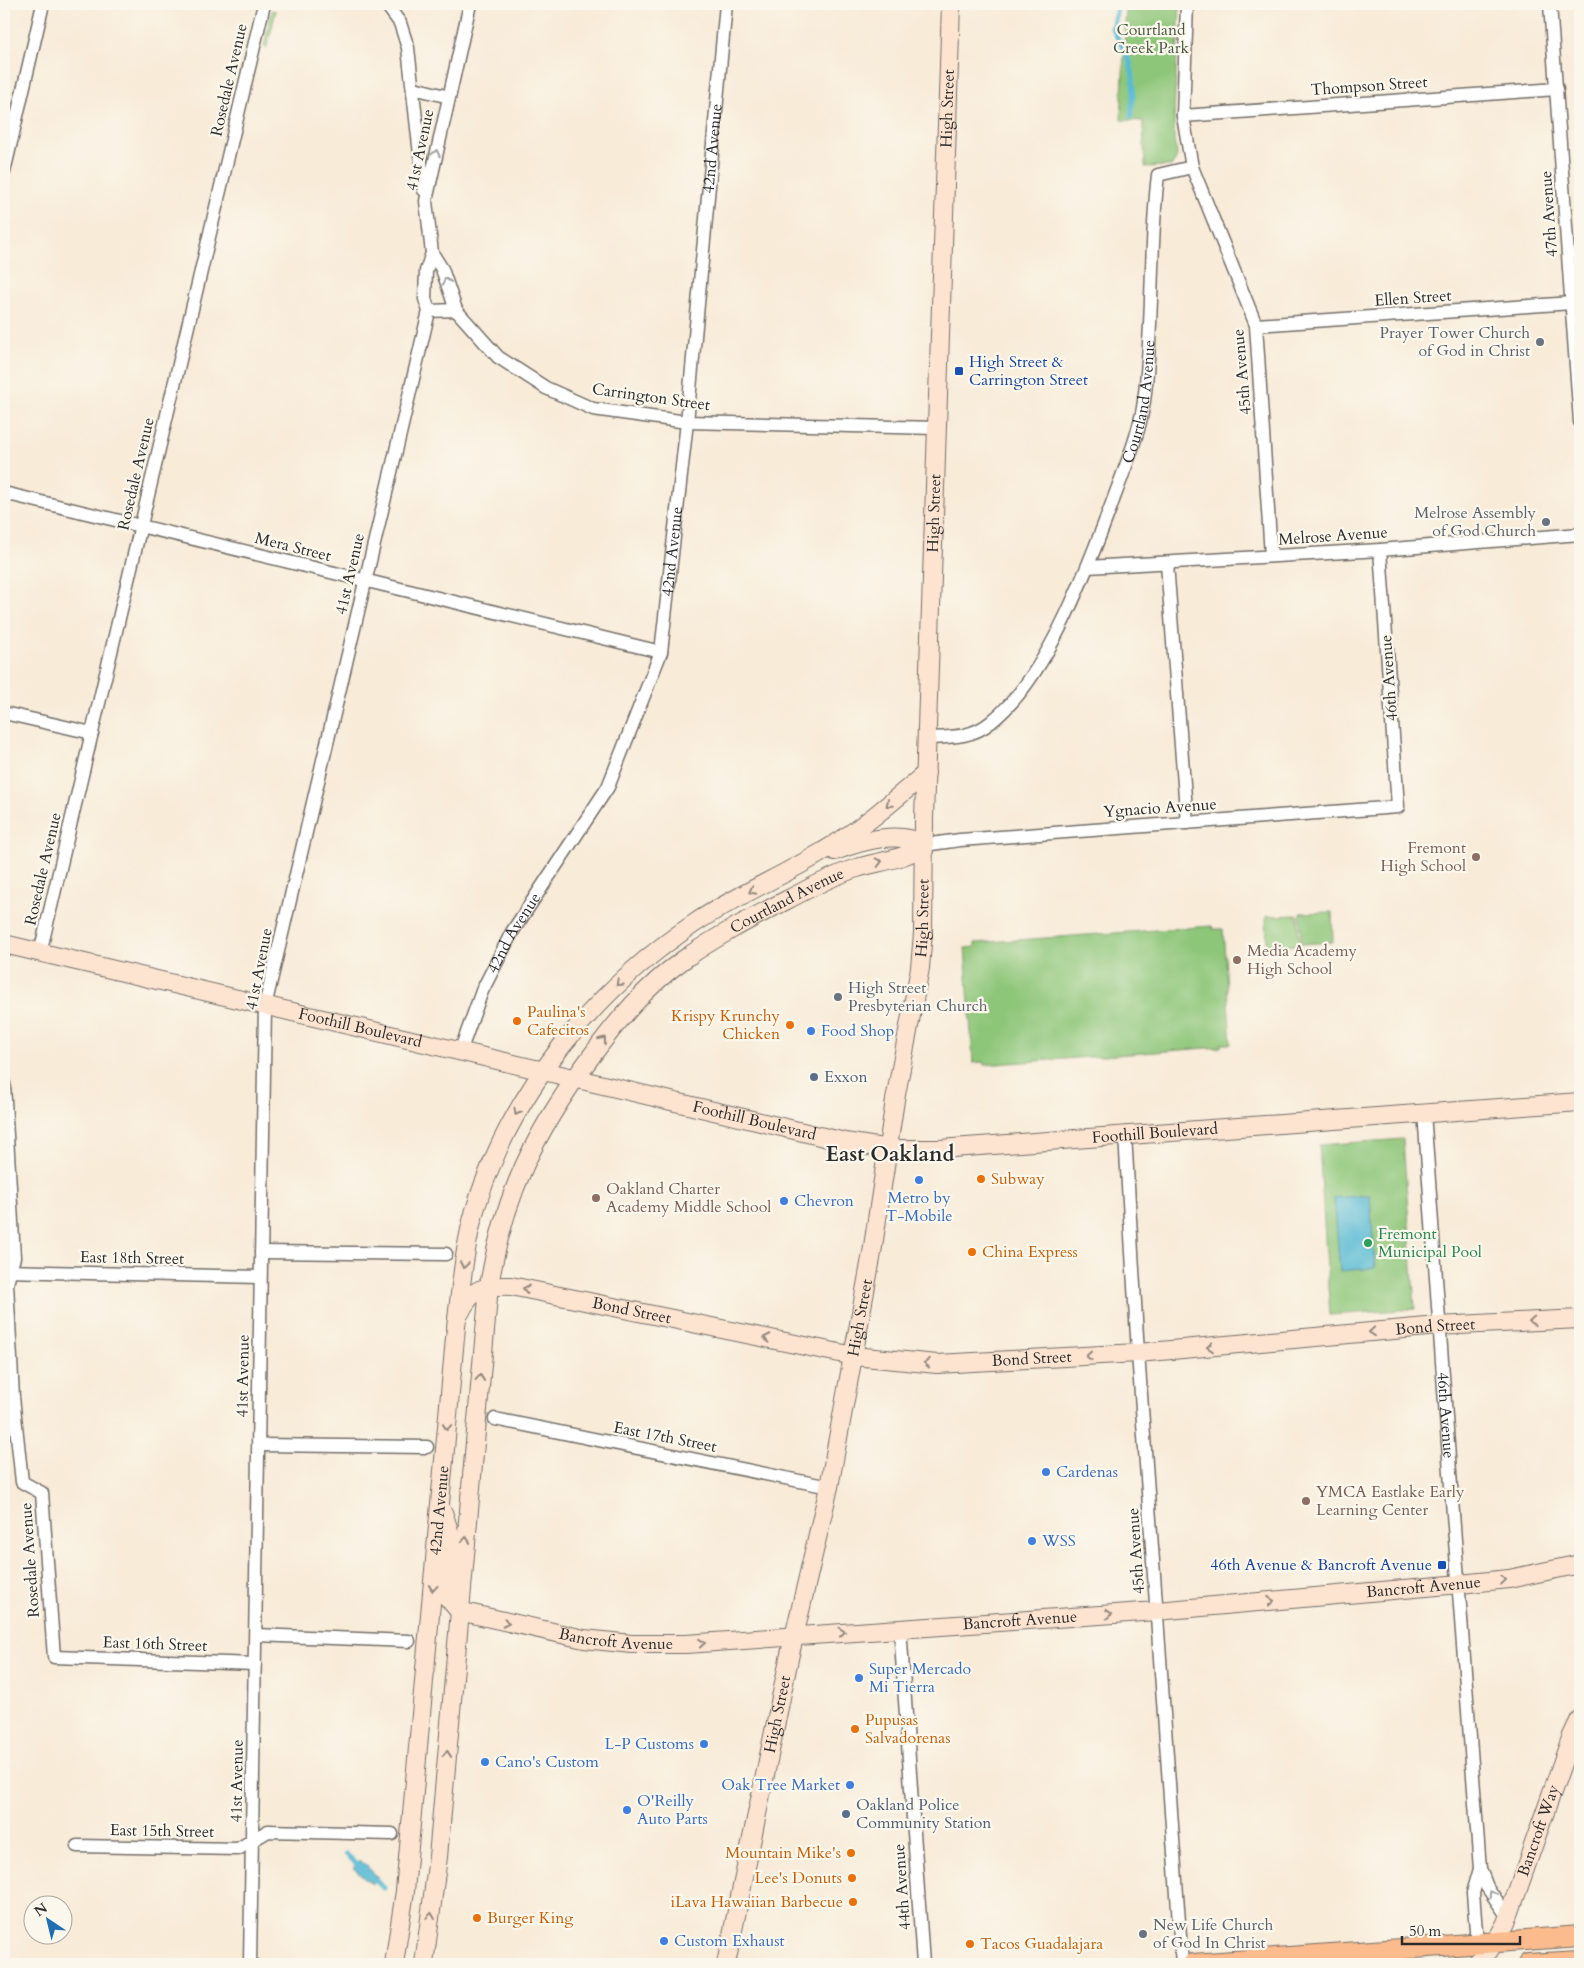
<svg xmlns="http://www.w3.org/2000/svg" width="1584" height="1968" viewBox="0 0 1584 1968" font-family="Cardo,serif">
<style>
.green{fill:#8ec679;stroke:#5c7852}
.water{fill:#56bad4;stroke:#407280}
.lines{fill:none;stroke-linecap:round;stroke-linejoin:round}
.stream{stroke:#56bad4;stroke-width:5}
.street-casing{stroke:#736e68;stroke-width:15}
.secondary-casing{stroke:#736e68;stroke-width:20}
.primary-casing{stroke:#736e68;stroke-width:22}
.street{stroke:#fff;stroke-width:12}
.secondary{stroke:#fde4d1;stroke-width:18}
.primary{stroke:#fbbb8c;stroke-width:20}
.oneway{stroke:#a0a0a0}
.oneway2{stroke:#94887e}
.worship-dot{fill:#6b7280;stroke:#fbf7ec;stroke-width:2}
.transit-dot{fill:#1a4fb4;stroke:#fbf7ec;stroke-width:2}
.education-dot{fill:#8d6e63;stroke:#fbf7ec;stroke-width:2}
.food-dot{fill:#e8710a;stroke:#fbf7ec;stroke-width:2}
.shop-dot{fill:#3f7fe0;stroke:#fbf7ec;stroke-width:2}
.service-dot{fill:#5c6f8a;stroke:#fbf7ec;stroke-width:2}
.leisure-dot{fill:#2e9e5b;stroke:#fbf7ec;stroke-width:2}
.labels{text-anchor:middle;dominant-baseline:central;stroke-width:4.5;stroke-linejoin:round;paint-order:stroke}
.park-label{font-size:16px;fill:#495a42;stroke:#fbf7ec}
.street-label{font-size:16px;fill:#2b2b2b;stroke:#fbf7ec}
.worship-label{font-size:16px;fill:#5b616d;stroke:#fbf7ec;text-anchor:end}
.transit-label{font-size:16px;fill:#164399;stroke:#fbf7ec;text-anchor:start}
.education-label{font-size:16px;fill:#785e54;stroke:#fbf7ec;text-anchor:start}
.food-label{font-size:16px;fill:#c56008;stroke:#fbf7ec;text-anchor:start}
.shop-label{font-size:16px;fill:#366cbe;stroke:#fbf7ec;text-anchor:start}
.service-label{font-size:16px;fill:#4e5e75;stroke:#fbf7ec;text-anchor:start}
.leisure-label{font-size:16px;fill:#27864d;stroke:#fbf7ec;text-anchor:start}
.district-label{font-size:21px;font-weight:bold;fill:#2b2b2b;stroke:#fbf7ec}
</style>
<rect width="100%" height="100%" fill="#fbf7ec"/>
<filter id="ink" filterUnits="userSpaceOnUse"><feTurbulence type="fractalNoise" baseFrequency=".02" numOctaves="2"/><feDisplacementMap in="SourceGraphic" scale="10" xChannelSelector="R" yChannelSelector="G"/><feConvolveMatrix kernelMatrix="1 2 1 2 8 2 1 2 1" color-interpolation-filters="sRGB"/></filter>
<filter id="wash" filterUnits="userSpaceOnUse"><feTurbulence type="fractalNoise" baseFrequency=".0096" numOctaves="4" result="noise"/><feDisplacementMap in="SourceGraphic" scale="20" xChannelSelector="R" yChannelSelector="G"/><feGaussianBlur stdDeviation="1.12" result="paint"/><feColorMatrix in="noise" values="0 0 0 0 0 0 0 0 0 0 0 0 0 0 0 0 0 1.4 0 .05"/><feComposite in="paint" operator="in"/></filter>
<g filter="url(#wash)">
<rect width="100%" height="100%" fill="#f8ebd8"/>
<!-- green -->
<path class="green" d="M1126,4h54c-2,43 -6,87 -6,131 -1,13 9,20 -3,31l-26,1 -2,-46 -22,-1z
M272,10l4,1 -9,37 -3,-1z
M1332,912l1,30 -32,2 -1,-31z
M1298,915l1,30 -32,2 -1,-31z
M1212,926l1,3h10l8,115h-10v3l-237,18 -1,-3 -10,1 -8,-115 10,-1v-4z
M1403,1139l12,170 -85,6 -11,-170z"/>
<!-- water -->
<path class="water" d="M1370,1195l5,73 -35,3 -6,-73z
M360,1860l18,17 -6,7 -19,-16z"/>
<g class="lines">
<!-- stream -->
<path class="stream" d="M1118,5l-6,23c23,40 24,44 19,89
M346,1854l14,13
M370,1876l14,12"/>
</g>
</g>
<g filter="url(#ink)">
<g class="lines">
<defs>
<g id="street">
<path d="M386,4l14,19 8,25 16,142"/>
<path d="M1187,4l-4,112 9,51 64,158 15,231"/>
<path d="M1550,4l30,418"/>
<path d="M414,88l35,9"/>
<path d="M1183,116l374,-27"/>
<path d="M4,172l39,-168"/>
<path d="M432,253l10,16 14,41 42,47 48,31 47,21 94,13 250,6"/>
<path d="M429,311l27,-1"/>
<path d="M1256,325l316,-22"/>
<path d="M4,493l657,159"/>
<path d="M1167,564l20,259"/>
<path d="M1088,567l292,-17 200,-16"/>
<path d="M4,713l88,20"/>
<path id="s1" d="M927,738c24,-1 45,0 64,-16 56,-44 95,-150 120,-216 11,-31 29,-72 33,-105 10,-75 5,-151 14,-226l34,-8"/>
<path d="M924,845l36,-5 438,-33 -18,-257"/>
<path d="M40,953l224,-949"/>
<path id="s2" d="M460,1052l22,-61 30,-59 96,-145 53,-135 26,-230 39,-418"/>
<path d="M4,1084l10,173 -7,27 6,113 9,85 20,11 12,164 201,7"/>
<path id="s3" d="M1424,1112c17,252 37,505 56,757l7,18 21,30"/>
<path d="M1125,1135l13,218 44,611"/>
<path d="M261,1252l185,2"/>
<path d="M4,1271l256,6"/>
<path d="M495,1419l334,68"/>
<path d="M259,1445l168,2"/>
<path d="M900,1627l23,337"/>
<path d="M256,1635l153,6"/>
<path d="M77,1846l161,3 30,-18 124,3"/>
<path d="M1477,1944l-4,-51 7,-24"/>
<path d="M250,1964l15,-958 164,-695 -4,-12 1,-28 6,-18 -6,-52 44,-197"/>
</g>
<g id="secondary">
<path d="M835,851c26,-10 65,-21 89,-6"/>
<path id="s4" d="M4,944l841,198 44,7h50l641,-47"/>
<path id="s5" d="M460,1313c12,-25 24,-28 51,-27l343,70 83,8 201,-11 300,-27 142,-7"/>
<path id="s6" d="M443,1512l8,25 -5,49 1,11 12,14 125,28 48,5h54l471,-33 303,-27 49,-5 71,-15"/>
<path id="s7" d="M394,1964l11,-73 51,-564c5,-39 8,-79 19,-117 36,-118 118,-219 220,-287 40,-27 86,-46 127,-71 38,-22 71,-51 104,-79"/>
<path id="s8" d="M424,1964l14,-107 51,-571c15,-92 46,-154 101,-228 27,-37 56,-72 93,-98 39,-28 83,-49 125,-71 16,-8 32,-16 49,-21 22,-7 47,-8 67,-23"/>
<path id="s9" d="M726,1964l64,-310 39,-167 43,-234 23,-153 25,-132 3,-35 1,-115 27,-814"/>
<path id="s10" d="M1476,1964l19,-21 11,-20 65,-185 9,-19"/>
</g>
<path id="primary" d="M1193,1964l387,-28
M1528,1964l52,-3"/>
</defs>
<!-- street casing -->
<use href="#street" class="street-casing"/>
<!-- secondary casing -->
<use href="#secondary" class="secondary-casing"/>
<!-- primary casing -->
<use href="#primary" class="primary-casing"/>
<!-- street -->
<use href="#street" class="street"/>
<!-- secondary -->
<use href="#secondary" class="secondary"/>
<!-- primary -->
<use href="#primary" class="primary"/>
</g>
<!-- one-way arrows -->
<defs><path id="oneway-chevron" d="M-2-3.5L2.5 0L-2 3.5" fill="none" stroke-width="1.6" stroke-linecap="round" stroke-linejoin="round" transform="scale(1.25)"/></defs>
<g class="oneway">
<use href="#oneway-chevron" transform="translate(436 153) rotate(-77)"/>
<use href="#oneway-chevron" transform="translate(446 281) rotate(-109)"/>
<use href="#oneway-chevron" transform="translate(1492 1894) rotate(-122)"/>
</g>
<g class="oneway2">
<use href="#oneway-chevron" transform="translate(889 804) rotate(140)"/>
<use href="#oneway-chevron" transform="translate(879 862) rotate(-14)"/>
<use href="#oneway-chevron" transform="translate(752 891) rotate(152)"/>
<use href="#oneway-chevron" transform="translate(619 983) rotate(137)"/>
<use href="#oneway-chevron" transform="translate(603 1040) rotate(-52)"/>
<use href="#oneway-chevron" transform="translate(517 1112) rotate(120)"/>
<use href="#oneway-chevron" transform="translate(464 1265) rotate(97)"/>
<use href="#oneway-chevron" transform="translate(526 1289) rotate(-169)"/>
<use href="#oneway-chevron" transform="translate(1532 1321) rotate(177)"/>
<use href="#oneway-chevron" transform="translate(1372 1332) rotate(175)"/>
<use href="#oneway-chevron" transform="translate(767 1338) rotate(-168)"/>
<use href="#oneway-chevron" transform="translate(1210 1347) rotate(175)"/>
<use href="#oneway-chevron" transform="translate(1089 1356) rotate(177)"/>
<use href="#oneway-chevron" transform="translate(927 1363) rotate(-175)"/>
<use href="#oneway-chevron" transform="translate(480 1378) rotate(-85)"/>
<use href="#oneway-chevron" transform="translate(447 1427) rotate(95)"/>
<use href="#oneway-chevron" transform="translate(466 1540) rotate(-85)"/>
<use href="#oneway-chevron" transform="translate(1503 1580) rotate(-7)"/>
<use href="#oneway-chevron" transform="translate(433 1588) rotate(95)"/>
<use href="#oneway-chevron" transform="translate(1271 1601) rotate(-5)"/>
<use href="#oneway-chevron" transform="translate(1109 1614) rotate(-4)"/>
<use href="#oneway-chevron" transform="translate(506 1623) rotate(12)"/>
<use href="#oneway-chevron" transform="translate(842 1632) rotate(-5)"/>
<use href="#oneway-chevron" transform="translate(702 1643) rotate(-5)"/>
<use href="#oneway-chevron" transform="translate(447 1754) rotate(-85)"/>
<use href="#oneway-chevron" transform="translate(431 1916) rotate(-82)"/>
</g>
</g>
<!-- markers -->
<g class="worship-dot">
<circle cx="1540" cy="342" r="5"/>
<circle cx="1546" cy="522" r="5"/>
<circle cx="838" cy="997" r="5"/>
<circle cx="1143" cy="1934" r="5"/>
</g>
<g class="transit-dot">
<rect x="954" y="366" width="10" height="10" rx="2.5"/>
<rect x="1437" y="1560" width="10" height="10" rx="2.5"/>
</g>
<g class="education-dot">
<circle cx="1476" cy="857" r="5"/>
<circle cx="1237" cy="960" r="5"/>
<circle cx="596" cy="1198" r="5"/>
<circle cx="1306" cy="1501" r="5"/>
</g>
<g class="food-dot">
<circle cx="517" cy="1021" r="5"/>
<circle cx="790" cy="1025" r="5"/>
<circle cx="981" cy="1179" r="5"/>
<circle cx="972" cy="1252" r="5"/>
<circle cx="855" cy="1729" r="5"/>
<circle cx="851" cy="1853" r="5"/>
<circle cx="852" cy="1878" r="5"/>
<circle cx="853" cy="1902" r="5"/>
<circle cx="477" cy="1918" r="5"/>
<circle cx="970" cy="1944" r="5"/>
</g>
<g class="shop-dot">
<circle cx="811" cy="1031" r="5"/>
<circle cx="919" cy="1180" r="5"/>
<circle cx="784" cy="1201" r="5"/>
<circle cx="1046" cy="1472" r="5"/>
<circle cx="1032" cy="1541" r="5"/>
<circle cx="859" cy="1678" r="5"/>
<circle cx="704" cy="1744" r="5"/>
<circle cx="485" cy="1762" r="5"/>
<circle cx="850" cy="1785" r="5"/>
<circle cx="627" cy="1810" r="5"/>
<circle cx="664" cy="1941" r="5"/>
</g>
<g class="service-dot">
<circle cx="814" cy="1077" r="5"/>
<circle cx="846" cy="1814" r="5"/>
</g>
<circle class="leisure-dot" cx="1368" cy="1243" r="5"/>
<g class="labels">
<!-- park labels -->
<g class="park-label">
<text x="1151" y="30">Courtland<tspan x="1151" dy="18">Creek Park</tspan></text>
</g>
<!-- street labels -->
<g class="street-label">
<text transform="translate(229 80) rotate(-77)">Rosedale Avenue</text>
<text transform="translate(1369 86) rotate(-4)">Thompson Street</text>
<text stroke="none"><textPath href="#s9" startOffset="1875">High Street</textPath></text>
<text stroke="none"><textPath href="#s2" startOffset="956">42nd Avenue</textPath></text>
<text transform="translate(420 150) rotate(-78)">41st Avenue</text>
<text transform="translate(1549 214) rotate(-94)">47th Avenue</text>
<text transform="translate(1413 298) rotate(-4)">Ellen Street</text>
<text transform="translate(1242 372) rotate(-95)">45th Avenue</text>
<text transform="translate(651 397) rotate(8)">Carrington Street</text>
<text stroke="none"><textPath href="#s1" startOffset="426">Courtland Avenue</textPath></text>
<text transform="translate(136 474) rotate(-77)">Rosedale Avenue</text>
<text stroke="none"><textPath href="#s9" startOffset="1470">High Street</textPath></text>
<text transform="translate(1333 536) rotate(-4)">Melrose Avenue</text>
<text transform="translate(293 547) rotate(14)">Mera Street</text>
<text stroke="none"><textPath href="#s2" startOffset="551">42nd Avenue</textPath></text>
<text transform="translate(350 574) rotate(-77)">41st Avenue</text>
<text transform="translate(1389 678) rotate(-94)">46th Avenue</text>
<text transform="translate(1160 808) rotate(-4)">Ygnacio Avenue</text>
<text transform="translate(43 869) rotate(-77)">Rosedale Avenue</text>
<text stroke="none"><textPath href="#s8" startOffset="1189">Courtland Avenue</textPath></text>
<text stroke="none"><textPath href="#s9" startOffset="1065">High Street</textPath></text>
<text stroke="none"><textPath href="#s2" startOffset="131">42nd Avenue</textPath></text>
<text transform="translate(259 969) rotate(-79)">41st Avenue</text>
<text stroke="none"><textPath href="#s4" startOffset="366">Foothill Boulevard</textPath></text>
<text stroke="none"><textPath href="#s4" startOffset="771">Foothill Boulevard</textPath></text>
<text stroke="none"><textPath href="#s4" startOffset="1175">Foothill Boulevard</textPath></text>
<text transform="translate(132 1258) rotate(1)">East 18th Street</text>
<text stroke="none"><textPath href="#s5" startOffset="186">Bond Street</textPath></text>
<text stroke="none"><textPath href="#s9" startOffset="660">High Street</textPath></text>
<text stroke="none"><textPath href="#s5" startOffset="996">Bond Street</textPath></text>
<text stroke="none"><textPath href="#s5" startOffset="591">Bond Street</textPath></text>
<text transform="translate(243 1376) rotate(-89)">41st Avenue</text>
<text stroke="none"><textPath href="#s3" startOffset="304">46th Avenue</textPath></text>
<text transform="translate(665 1437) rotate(11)">East 17th Street</text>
<text stroke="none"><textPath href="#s7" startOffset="456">42nd Avenue</textPath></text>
<text transform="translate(1136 1551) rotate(-94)">45th Avenue</text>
<text transform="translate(30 1560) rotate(-94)">Rosedale Avenue</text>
<text stroke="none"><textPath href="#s6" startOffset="1075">Bancroft Avenue</textPath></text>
<text stroke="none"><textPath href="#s6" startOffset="670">Bancroft Avenue</textPath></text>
<text stroke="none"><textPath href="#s6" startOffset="265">Bancroft Avenue</textPath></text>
<text transform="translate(155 1644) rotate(2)">East 16th Street</text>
<text stroke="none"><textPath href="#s9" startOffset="255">High Street</textPath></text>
<text transform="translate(237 1781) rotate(-89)">41st Avenue</text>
<text transform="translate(162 1831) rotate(1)">East 15th Street</text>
<text stroke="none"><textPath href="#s10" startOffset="149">Bancroft Way</textPath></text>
<text transform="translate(902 1887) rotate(-94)">44th Avenue</text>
</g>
<!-- worship labels -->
<g class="worship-label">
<text x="1530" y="333">Prayer Tower Church<tspan x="1530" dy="18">of God in Christ</tspan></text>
<text x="1536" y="513">Melrose Assembly<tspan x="1536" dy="18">of God Church</tspan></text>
<text x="848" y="988" text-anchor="start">High Street<tspan x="848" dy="18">Presbyterian Church</tspan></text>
<text x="1153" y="1925" text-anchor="start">New Life Church<tspan x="1153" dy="18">of God In Christ</tspan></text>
</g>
<!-- transit labels -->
<g class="transit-label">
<text x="969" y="362">High Street &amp;<tspan x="969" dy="18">Carrington Street</tspan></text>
<text x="1432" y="1565" text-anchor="end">46th Avenue &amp; Bancroft Avenue</text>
</g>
<!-- education labels -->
<g class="education-label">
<text x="1466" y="848" text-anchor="end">Fremont<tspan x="1466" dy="18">High School</tspan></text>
<text x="1247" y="951">Media Academy<tspan x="1247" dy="18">High School</tspan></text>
<text x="606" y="1189">Oakland Charter<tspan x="606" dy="18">Academy Middle School</tspan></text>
<text x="1316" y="1492">YMCA Eastlake Early<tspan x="1316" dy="18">Learning Center</tspan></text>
</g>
<!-- food labels -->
<g class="food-label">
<text x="527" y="1012">Paulina's<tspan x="527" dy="18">Cafecitos</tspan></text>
<text x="780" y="1016" text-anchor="end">Krispy Krunchy<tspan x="780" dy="18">Chicken</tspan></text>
<text x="991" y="1179">Subway</text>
<text x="982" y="1252">China Express</text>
<text x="865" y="1720">Pupusas<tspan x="865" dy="18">Salvadorenas</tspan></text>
<text x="841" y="1853" text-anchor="end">Mountain Mike's</text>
<text x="842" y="1878" text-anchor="end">Lee's Donuts</text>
<text x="843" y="1902" text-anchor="end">iLava Hawaiian Barbecue</text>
<text x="487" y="1918">Burger King</text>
<text x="980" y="1944">Tacos Guadalajara</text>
</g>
<!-- shop labels -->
<g class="shop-label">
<text x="821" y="1031">Food Shop</text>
<text x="919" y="1198" text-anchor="middle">Metro by<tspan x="919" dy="18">T-Mobile</tspan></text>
<text x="794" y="1201">Chevron</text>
<text x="1056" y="1472">Cardenas</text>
<text x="1042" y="1541">WSS</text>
<text x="869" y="1669">Super Mercado<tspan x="869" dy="18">Mi Tierra</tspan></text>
<text x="694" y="1744" text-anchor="end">L-P Customs</text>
<text x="495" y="1762">Cano's Custom</text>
<text x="840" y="1785" text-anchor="end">Oak Tree Market</text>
<text x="637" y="1801">O'Reilly<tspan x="637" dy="18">Auto Parts</tspan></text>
<text x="674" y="1941">Custom Exhaust</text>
</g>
<!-- service labels -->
<g class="service-label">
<text x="824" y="1077">Exxon</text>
<text x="856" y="1805">Oakland Police<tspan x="856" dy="18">Community Station</tspan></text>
</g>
<!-- leisure labels -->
<g class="leisure-label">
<text x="1378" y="1234">Fremont<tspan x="1378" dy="18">Municipal Pool</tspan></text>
</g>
<!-- district labels -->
<g class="district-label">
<text x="890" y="1154">East Oakland</text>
</g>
</g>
<!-- margin -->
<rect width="1584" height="1968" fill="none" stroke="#fbf7ec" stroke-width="20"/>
<!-- north arrow -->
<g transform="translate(48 1920) rotate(325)"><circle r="24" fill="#fbf7ec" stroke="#a8a59f"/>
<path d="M0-4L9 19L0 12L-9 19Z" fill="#1f6fb2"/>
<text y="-8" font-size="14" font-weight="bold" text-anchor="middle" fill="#2b2b2b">N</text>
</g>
<!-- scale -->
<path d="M1402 1936v8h118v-8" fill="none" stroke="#2b2b2b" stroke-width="2.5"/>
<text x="1409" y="1936" font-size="15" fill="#2b2b2b" stroke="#fbf7ec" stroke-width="4" paint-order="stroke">50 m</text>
</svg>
